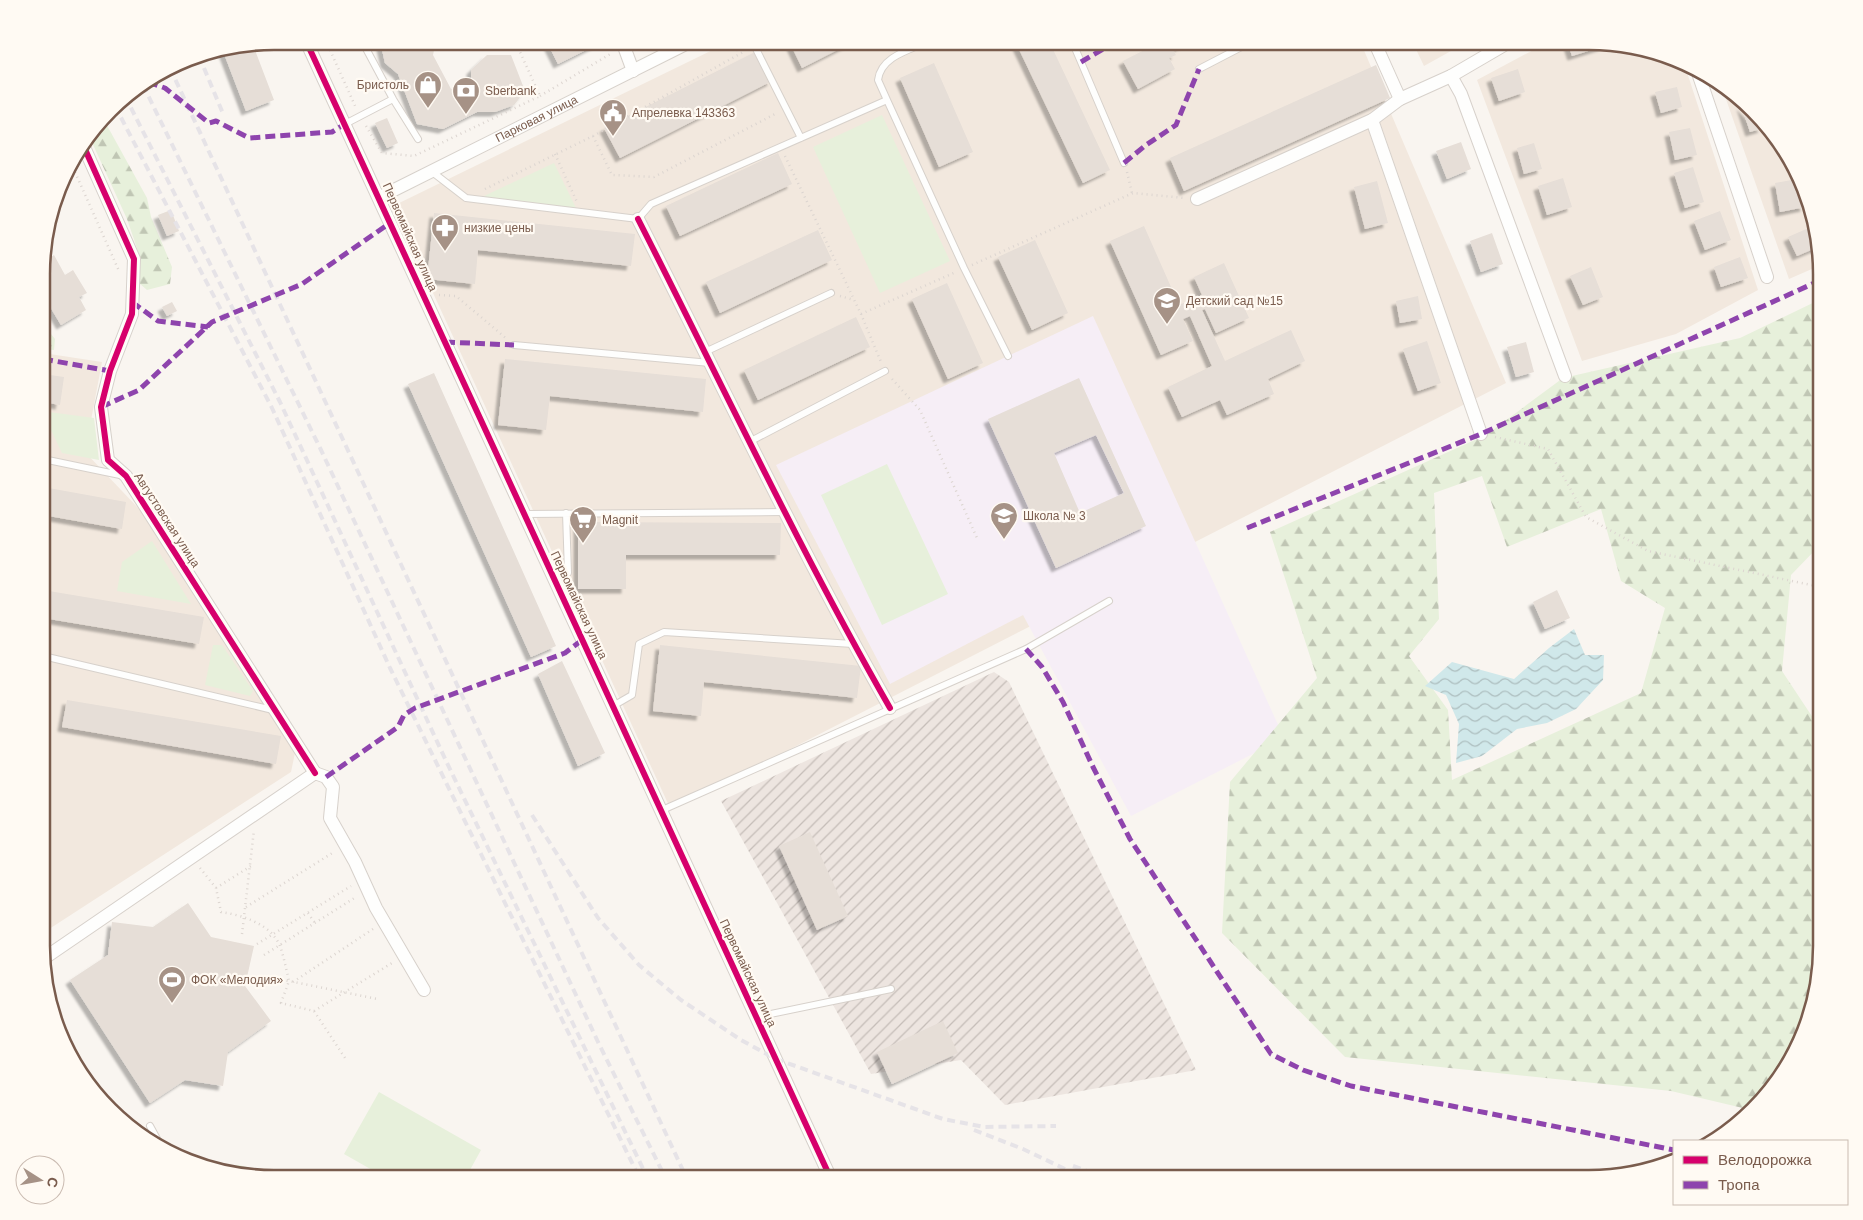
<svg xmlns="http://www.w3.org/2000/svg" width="1863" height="1220" viewBox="0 0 1863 1220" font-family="Arial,sans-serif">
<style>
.residential{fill:#f2e8de}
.industrial{fill:url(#industrial-furrows)}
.education{fill:#f6eef6}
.green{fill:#e7f0db}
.forest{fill:url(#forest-firs);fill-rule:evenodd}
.water{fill:url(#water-waves)}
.building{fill:#e6ded7;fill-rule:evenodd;filter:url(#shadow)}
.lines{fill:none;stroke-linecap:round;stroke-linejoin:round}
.lane-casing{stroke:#d7d1cb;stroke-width:8}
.street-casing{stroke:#d7d1cb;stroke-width:14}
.path{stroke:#dcd5d0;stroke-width:2.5;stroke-dasharray:1 4;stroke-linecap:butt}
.lane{stroke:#fefefd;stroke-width:6}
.street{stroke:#fefefd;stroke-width:12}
.rail{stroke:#e6e3e7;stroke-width:4;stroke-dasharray:8 5;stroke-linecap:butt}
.quiet{stroke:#8e44ad;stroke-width:5;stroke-dasharray:10 5;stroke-linecap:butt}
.cycleway-casing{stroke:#fffaf3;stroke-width:9}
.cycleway{stroke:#d6006c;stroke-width:6}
.labels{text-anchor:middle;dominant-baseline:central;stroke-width:4.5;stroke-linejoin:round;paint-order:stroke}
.poi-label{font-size:12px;fill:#7a5c4d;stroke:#fffaf3;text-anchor:start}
.street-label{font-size:12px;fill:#7a5c4d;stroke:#fffaf3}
.rim{fill:none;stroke:#7a5c4d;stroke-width:2.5}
</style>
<defs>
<pattern id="industrial-furrows" width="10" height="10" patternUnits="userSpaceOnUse" patternTransform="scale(1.25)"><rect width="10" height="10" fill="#ede5e0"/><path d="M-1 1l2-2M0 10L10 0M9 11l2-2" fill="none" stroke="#c5bdb8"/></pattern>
<pattern id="forest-firs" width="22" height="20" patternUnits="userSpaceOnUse" patternTransform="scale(1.25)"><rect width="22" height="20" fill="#e7f0db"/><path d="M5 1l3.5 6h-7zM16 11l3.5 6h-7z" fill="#c0c6b4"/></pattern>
<pattern id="water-waves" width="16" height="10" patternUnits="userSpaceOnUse" patternTransform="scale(1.25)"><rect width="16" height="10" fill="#d0e8ea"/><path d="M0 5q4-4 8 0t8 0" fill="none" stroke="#aebfc0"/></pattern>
<filter id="shadow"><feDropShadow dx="-4.5" dy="4.5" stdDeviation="1" flood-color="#0004"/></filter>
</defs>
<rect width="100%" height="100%" fill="#f9f5f0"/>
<!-- residential -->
<path class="residential" d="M731,41h629l146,342 -835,427 -278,-604z
M1412,41h57l-45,25z
M1550,41h39l75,13 20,9 74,227 -82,44 -94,27 -105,-281z
M1720,82l71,76 30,107 -32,14z
M43,353l59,9 -17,90 55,58 156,238 -5,24 -248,161z"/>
<!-- industrial -->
<path class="industrial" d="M994,672l15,10 187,388 -191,35 -44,-45 -90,14 -150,-273z"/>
<!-- education -->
<path class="education" d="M1093,316l191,422 -153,78 -108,-201 -133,69 -114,-219z"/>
<!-- green -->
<path class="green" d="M882,115l68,146 -70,32 -67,-146z
M554,163l22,45 -94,-11z
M49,412l45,6 5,42 -37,-7 -13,-27z
M887,464l61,130 -66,31 -61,-130z
M152,541l39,63 -74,-13 5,-29z
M213,645h9l31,46 -3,5 -45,-11z
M379,1092l102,58 -16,29h-77l-44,-25z
M239,1165l30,8 9,6 -65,-10z"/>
<!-- forest -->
<path class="forest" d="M104,120l43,78 4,19 21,50 -2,17 -23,6 -8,-7 2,-23 -14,-41 -37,-81z
M1821,299v245l-30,31 -9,96 39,59v231l-12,60 -27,55 -35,33 -76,-18 -326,-34 -123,-124 8,-151 87,-104 -47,-146 216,-97 77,-57 177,-40zM1482,476l25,71 94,-38 20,72 44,27 -24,85 -189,87 -4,-70 -39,-54 30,-37 -5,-126z
M43,324l12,15 -1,11 -11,-1z"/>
<!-- water -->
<path class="water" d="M1574,629l11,26h19l-1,25 -27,29 -29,14 -30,6 -35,27 -26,7 3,-39 -13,-29 -21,-9 27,-24 62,17 35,-31z"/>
<!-- building -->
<path class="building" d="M380,41h56l-3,14 18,34 20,-7v-12l16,-15h24l14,36 -11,14 -19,7h-18l-34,17 -26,-5 -19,-50 -13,-11z
M549,41h55l-46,23 -11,-22z
M789,41h66l-53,27z
M1015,41h34l61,129 -27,13z
M1162,41h29l-18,9 3,5 -7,3 6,11 -37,20 -15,-28z
M1567,41h22l14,3 1,2 -32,10z
M253,45l21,55 -28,11 -23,-60z
M757,51l15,30 -152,77 -16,-30z
M934,63l39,89 -34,15 -39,-89z
M1376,65l14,33 -206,93 -14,-33z
M1518,69l7,23 -26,9 -8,-23z
M1677,87l5,20 -21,6 -6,-21z
M1741,105l22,23 -13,4z
M387,118l11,25 -11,5 -12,-25z
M1690,128l7,27 -22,5 -6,-28z
M1461,142l10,27 -24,10 -11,-28z
M1534,143l8,26 -18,5 -7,-26z
M778,153l14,31 -112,52 -14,-30z
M1693,167l11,35 -19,6 -11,-35z
M1563,178l9,29 -25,8 -9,-29z
M1797,179l8,28 -25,5 -5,-29z
M1377,181l11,42 -23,6 -11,-42z
M171,210l8,21 -12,5 -9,-21z
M1720,211l11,29 -26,10 -11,-29z
M434,213l201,21 -4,32 -153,-16 -3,34 -48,-5z
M1144,226l35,79 23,-10 -8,-18 30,-14 25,55 -33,15 -11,-24 -3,1 23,51 66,-31 14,31 -37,18 6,15 -47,21 -7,-15 -38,17 -14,-30 44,-21 -22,-50 -7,3 10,22 -32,14 -51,-114z
M1811,227l7,20 -21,9 -9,-19z
M818,230l14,30 -112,53 -14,-31z
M1492,233l11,31 -22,8 -11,-31z
M1035,240l33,73 -36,17 -34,-73z
M43,251l5,8 6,-4 11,20 8,-5 14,23 -8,4 7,13 -25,15 -18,-30z
M1740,257l8,21 -27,9 -7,-20z
M1591,267l12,30 -20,8 -13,-29z
M947,283l36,80 -35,16 -36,-80z
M1418,296l4,23 -22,4 -4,-22z
M172,302l5,9 -10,5 -5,-9z
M856,317l14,30 -112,53 -14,-30z
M1427,341l14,42 -23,8 -15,-42z
M1526,342l8,30 -18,5 -9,-30z
M505,359l201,20 -3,33 -153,-16 -4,34 -48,-5z
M434,373l122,273 -25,11 -123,-273z
M43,374l21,3 -4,28 -17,-3z
M1079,378l67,148 -90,42 -68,-149zM1096,435l28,58 -44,20 -26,-60z
M43,487l83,15 -4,27 -79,-14z
M578,522l203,1 -1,32h-154v34h-48z
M43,590l161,27 -5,27 -156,-26z
M1557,590l13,28 -25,11 -12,-27z
M660,645l201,21 -4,32 -153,-16 -3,34 -48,-5z
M562,661l43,92 -27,13 -40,-92z
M67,700l214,36 -5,28 -214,-37z
M810,832l38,84 -31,14 -38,-84z
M188,903l23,34 43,9 -9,40 26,35 -43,31 -5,34 -38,-6 -35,23 -80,-123 38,-25 4,-33 41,5z
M943,1021l15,32 -66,31 -15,-32z"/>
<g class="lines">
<defs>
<path id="lane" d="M362,41l31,58 25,40
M752,41l49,97
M1072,41l52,122
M1199,69l54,-28
M887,100l-9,-20c3,-24 32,-30 52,-39
M345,124l48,-25
M431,171l35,27 172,21 13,-15 236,-104 77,168 44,88
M514,345l196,18
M705,352l126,-59
M751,441l134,-70
M43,459l77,16
M525,514l259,-2
M554,578l14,-5 -2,-60
M43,656l230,54
M613,706l19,-11 7,-51 25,-12 189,12
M660,811l366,-162 83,-48
M756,1017l135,-28
M150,1126l12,22"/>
<g id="street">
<path d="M306,41l525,1138"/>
<path d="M622,41l11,30"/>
<path d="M1374,41l26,58"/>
<path d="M1697,70l70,207"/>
<path d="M1451,76l10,18 104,282"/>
<path d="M1372,120l109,314"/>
<path d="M84,147l50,112 -2,55 -22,57 -9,36 7,53 18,16 189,297"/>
<path id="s1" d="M380,197l312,-156"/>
<path d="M1197,199l175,-79 28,-21 51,-23 60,-35"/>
<path d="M638,219c83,163 161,330 252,489"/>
<path d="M315,773l11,4 7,10 -3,31 25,44 21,46 48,82"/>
<path d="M43,959l272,-186"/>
</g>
</defs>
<!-- lane casing -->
<use href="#lane" class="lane-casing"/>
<!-- street casing -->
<use href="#street" class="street-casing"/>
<!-- path -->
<path class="path" d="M326,41l30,67
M733,41l6,12
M540,96l72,-43
M366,126l16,27 32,3 126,-60 -25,-55
M593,136l19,39 42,2 123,-64
M555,154l22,48
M785,156l76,158 20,48
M71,163l48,108
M1127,172l5,21
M485,189l108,-53 152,-85
M972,265l161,-72 51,5
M439,295l17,1 51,43
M840,296l14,4
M861,314l95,-42
M892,379l28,31 57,128
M1495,437l53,12 38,68 62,34 173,36
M200,868l16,20 5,24c21,3 50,12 59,34 4,11 6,23 9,35l88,18
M216,888l35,-22
M246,907l88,-55
M308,913l7,10
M242,934l12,-104
M257,944l94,-58
M264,955l92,-58
M272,977l17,4 -8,22 33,8 33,50
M293,982l80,-53
M54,1009l6,-1
M314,1011l78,-48"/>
<!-- lane -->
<use href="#lane" class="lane"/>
<!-- street -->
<use href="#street" class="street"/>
<!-- rail -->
<path class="rail" d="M199,56l25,60
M170,68l517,1111
M143,85l178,365 277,592 68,137
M125,96l155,306 167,361 201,416
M115,106l157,302 118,260 250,511
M532,815l66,103 41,47 42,35 60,40 35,19 167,60 41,8 72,-1
M974,1130l49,19 61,29
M1073,1166l34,12"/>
<!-- quiet -->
<path class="quiet" d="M1081,62l36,-21
M148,82l17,6 44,35 7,-2 33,17 83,-6 13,-8
M1124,163l22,-18 30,-20 23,-56
M132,302l26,19 50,6
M445,342l69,3
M43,359l67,12
M101,407l38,-17 73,-68 90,-38 88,-61
M1247,528l234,-94 340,-154
M1026,649l16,18 21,35 30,65 37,72 141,215 32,16 48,16 323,64
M326,777l72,-50 6,-12 11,-7 150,-55 17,-13"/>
<defs>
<path id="cycleway" d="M306,41l525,1138
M84,147l50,112 -2,55 -22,57 -9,36 7,53 18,16 189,297
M638,219c83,163 161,330 252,489"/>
</defs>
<!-- cycleway casing -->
<use href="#cycleway" class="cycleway-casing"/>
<!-- cycleway -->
<use href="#cycleway" class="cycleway"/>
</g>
<!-- icons -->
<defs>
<symbol id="shop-pin" viewBox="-11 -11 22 30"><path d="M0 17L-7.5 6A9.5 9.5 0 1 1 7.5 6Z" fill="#a69286" stroke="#fffaf3"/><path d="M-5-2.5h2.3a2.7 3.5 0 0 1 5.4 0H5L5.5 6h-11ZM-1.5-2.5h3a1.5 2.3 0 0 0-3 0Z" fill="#fff"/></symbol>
<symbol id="bank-pin" viewBox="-11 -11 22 30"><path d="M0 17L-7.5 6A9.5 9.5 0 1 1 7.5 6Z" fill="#a69286" stroke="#fffaf3"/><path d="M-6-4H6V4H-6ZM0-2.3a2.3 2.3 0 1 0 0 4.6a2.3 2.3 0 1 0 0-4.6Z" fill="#fff"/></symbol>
<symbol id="civic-pin" viewBox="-11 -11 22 30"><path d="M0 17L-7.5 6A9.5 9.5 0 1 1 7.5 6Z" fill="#a69286" stroke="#fffaf3"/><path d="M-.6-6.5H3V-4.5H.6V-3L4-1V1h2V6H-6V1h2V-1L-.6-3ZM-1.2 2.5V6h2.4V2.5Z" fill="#fff"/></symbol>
<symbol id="pharmacy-pin" viewBox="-11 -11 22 30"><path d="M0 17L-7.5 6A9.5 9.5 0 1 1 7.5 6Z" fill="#a69286" stroke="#fffaf3"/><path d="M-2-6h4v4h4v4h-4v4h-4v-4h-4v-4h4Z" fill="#fff"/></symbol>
<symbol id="school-pin" viewBox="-11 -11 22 30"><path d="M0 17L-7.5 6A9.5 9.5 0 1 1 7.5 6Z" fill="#a69286" stroke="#fffaf3"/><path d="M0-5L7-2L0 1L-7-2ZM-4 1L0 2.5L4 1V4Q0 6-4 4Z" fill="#fff"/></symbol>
<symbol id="supermarket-pin" viewBox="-11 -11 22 30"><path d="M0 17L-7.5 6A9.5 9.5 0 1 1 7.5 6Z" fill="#a69286" stroke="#fffaf3"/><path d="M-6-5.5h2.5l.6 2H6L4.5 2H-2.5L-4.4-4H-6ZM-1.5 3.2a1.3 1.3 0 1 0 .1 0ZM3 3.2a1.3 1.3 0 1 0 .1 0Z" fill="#fff"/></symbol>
<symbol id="stadium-pin" viewBox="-11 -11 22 30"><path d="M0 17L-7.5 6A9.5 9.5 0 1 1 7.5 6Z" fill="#a69286" stroke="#fffaf3"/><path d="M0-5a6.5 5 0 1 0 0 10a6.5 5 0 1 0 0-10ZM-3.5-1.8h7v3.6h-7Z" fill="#fff"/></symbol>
</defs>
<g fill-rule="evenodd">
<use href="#shop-pin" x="412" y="69" width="32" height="43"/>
<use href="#bank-pin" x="450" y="75" width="32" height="43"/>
<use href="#civic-pin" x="597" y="97" width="32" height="43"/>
<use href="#pharmacy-pin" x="429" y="212" width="32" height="43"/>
<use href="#school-pin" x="1151" y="285" width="32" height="43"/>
<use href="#school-pin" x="988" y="500" width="32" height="43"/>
<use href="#supermarket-pin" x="567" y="504" width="32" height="43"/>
<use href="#stadium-pin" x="156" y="964" width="32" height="43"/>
</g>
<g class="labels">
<!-- poi labels -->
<g class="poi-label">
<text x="409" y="85" text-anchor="end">Бристоль</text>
<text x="485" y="91">Sberbank</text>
<text x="632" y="113">Апрелевка 143363</text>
<text x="464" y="228">низкие цены</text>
<text x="1186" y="301">Детский сад №15</text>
<text x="1023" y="516">Школа № 3</text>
<text x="602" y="520">Magnit</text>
<text x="191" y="980">ФОК «Мелодия»</text>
</g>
<!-- street labels -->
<g class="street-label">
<text stroke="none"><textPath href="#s1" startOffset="175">Парковая улица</textPath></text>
<text transform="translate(410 237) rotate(66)">Первомайская улица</text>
<text transform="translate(167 520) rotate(57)">Августовская улица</text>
<text transform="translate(579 605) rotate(65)">Первомайская улица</text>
<text transform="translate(748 973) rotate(65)">Первомайская улица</text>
</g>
</g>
<!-- crop -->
<path d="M0 0H1863V1220H0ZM274 50H1589A224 224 0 0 1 1813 274V946A224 224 0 0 1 1589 1170H274A224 224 0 0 1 50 946V274A224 224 0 0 1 274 50Z" fill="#fffaf3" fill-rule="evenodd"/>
<path class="rim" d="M274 50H1589A224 224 0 0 1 1813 274V946A224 224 0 0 1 1589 1170H274A224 224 0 0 1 50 946V274A224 224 0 0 1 274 50Z"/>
<!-- legend -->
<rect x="1673" y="1140" width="175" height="65" fill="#fffaf3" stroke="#cabbb1"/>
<rect x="1683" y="1156" width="25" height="8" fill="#d6006c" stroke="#cabbb1"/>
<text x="1718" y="1165" font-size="15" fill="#7a5c4d">Велодорожка</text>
<rect x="1683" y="1181" width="25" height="8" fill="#8e44ad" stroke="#cabbb1"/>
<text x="1718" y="1190" font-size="15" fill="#7a5c4d">Тропа</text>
<!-- north arrow -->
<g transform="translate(40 1180) rotate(101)"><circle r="24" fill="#fffaf3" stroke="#cabbb1"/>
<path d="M0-4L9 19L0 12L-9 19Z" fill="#a69286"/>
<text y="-8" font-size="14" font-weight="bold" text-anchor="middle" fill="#7a5c4d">С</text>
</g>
</svg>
